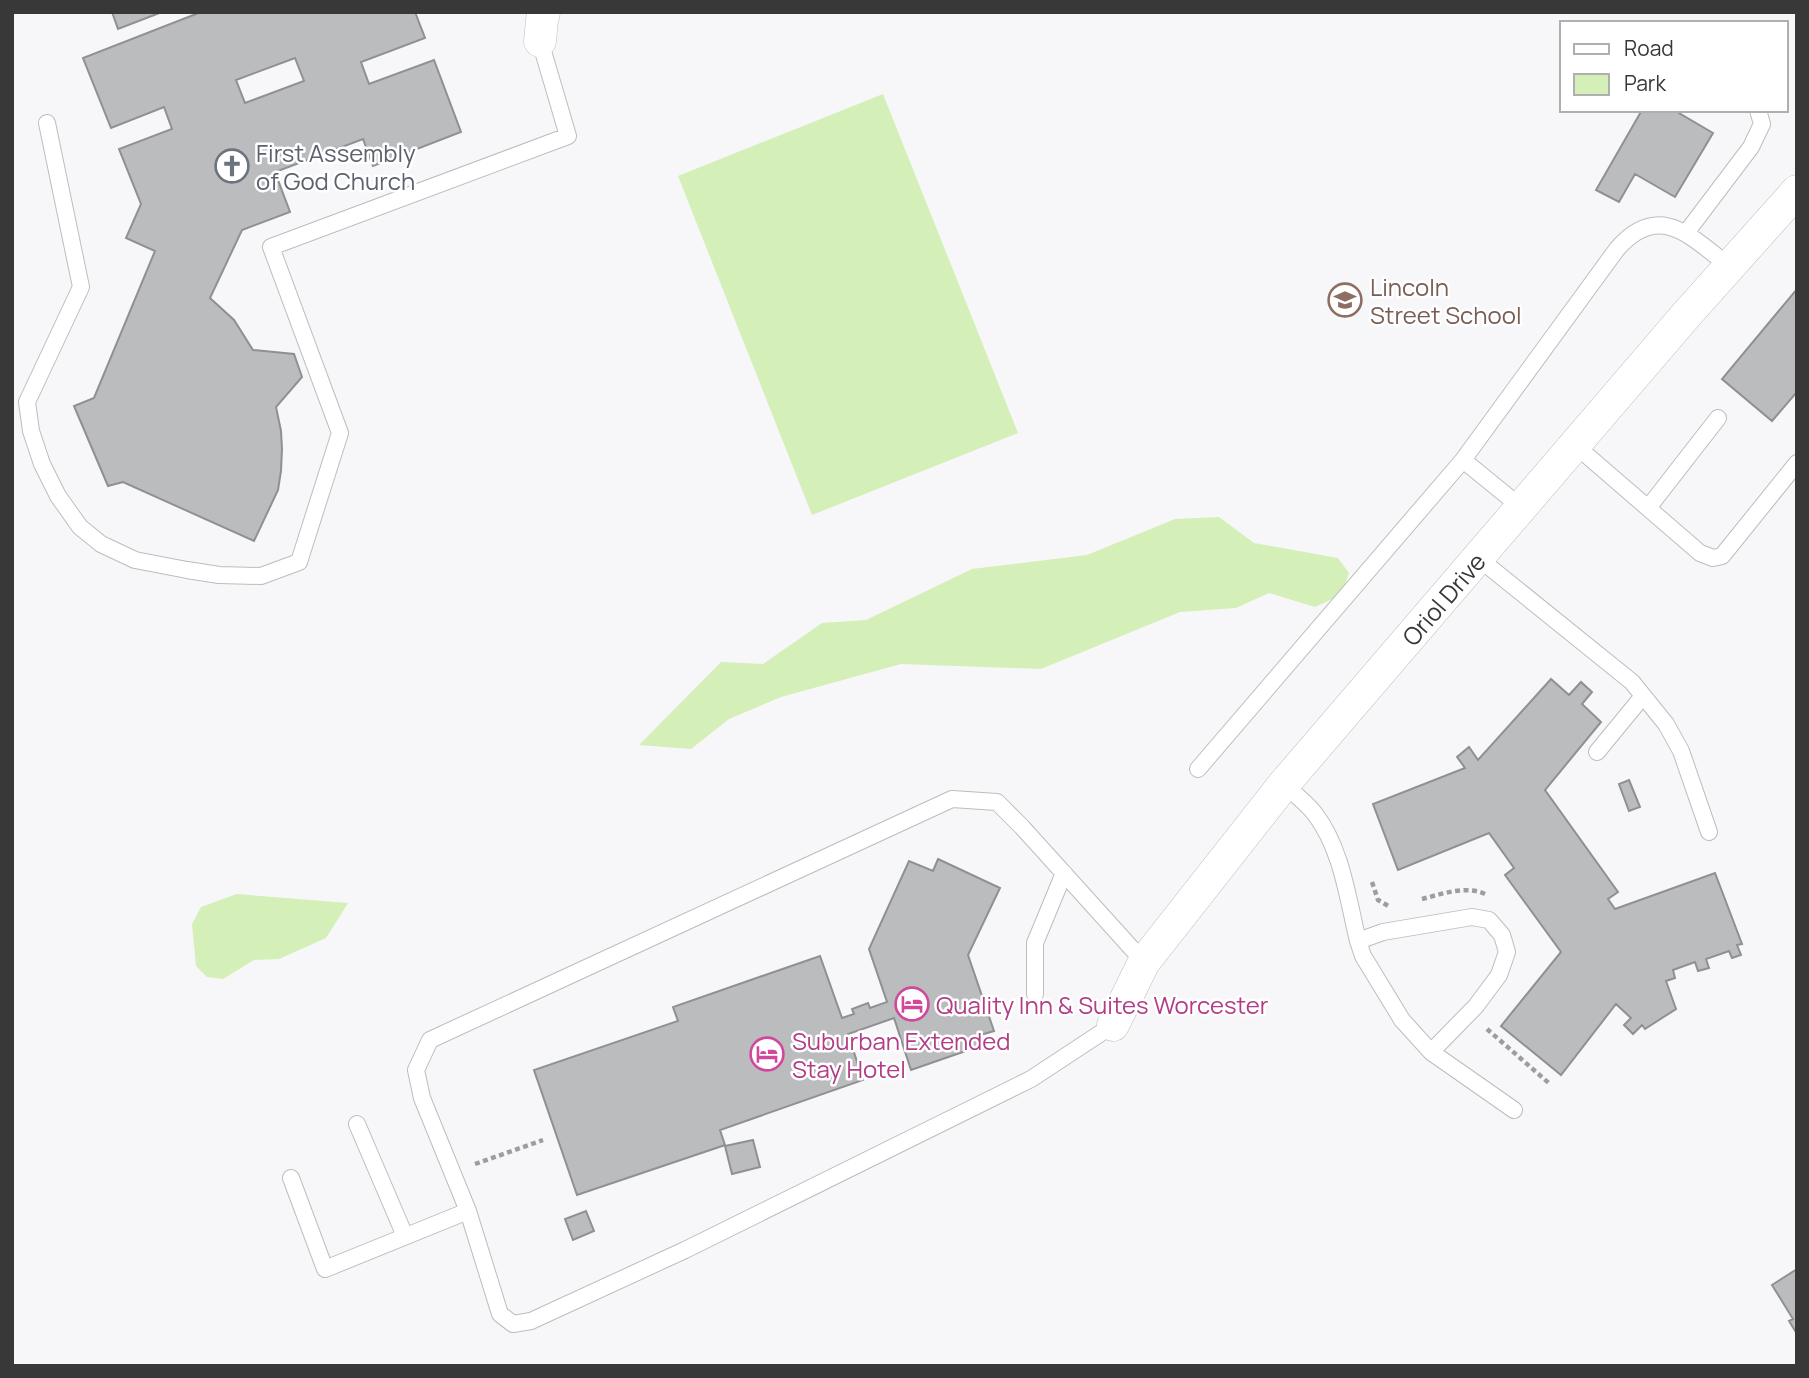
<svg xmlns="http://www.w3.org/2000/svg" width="1809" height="1378" viewBox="0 0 1809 1378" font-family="Manrope,sans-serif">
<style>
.green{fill:#d4efb7}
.building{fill:#bbbcbd;stroke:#8f9091;stroke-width:2;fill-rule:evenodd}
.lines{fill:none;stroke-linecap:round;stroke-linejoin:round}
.service-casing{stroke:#bcbdbe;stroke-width:18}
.minor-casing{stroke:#bcbdbe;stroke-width:33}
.path{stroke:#9d9d9e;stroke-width:4.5;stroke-dasharray:5 3.5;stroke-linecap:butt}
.service{stroke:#fff;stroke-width:16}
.minor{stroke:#fff;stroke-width:32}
.labels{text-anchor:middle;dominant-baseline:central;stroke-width:5;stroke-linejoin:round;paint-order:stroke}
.worship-label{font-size:24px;fill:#5b616d;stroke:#fff;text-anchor:start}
.education-label{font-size:24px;fill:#785e54;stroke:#fff;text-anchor:start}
.street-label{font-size:24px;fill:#383838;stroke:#fff}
.hotel-label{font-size:24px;fill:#b23c85;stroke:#fff;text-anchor:start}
</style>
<rect width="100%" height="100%" fill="#f7f7f9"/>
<!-- green -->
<path class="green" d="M883,94l135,339 -206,82 -134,-339z
M1219,517l35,26 84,15 11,15 -8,22 -26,12 -46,-14 -33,15 -56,4 -139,57 -140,-5 -120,33 -52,22 -38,30 -52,-4 82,-83 42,2 59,-41 44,-3 106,-51 115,-14 88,-36z
M237,894l111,9 -22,35 -47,21 -25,1 -31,19 -16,-2 -11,-11 -4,-42 9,-17z"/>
<!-- building -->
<path class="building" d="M112,12h50l-44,17z
M201,12h214l10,26 -64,24 8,22 65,-24 27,72 -88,34 -10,-27 -88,33 15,40 -48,18 -32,68 24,22 19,30 41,4 8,23 -26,30 5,24 1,18 -1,22 -3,19 -24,51 -131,-59 -15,4 -34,-80 20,-8 61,-147 -29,-13 15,-34 -22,-55 53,-20 -8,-22 -53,21 -28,-70zM295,58l9,23 -59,22 -9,-23z
M1642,110h38l-1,3 34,20 -38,64 -40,-23 -16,28 -23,-12z
M1797,289v103l-25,29 -50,-42z
M1551,679l18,16 12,-13 11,10 -10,12 19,18 -56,68 73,102 -10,7 7,10 100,-36 27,71 -5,1 4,10 -9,3 -3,-7 -23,8 3,9 -11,3 -3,-9 -22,8 2,8 -9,3 10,28 -31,20 -3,-4 -9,9 -9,-9 7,-7 -15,-14 -55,71 -60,-49 60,-74 -56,-77 9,-7 -25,-35 -91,37 -25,-66 92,-36 -8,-11 12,-10 9,13z
M1629,780l11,27 -11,4 -10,-27z
M938,859l62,29 -32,67 26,76 -17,5 3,10 -69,24 -17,-52 -46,16 15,46 -143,50 5,15 -148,50 -43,-125 144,-49 -5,-14 147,-51 22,62 12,-4 -2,-5 16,-6 2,5 17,-6 -18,-53 40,-88 24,10z
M753,1140l7,27 -28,7 -7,-28z
M586,1211l8,20 -21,9 -8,-21z
M1797,1269v65l-8,-13 4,-2 -21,-34z"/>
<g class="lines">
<defs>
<path id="service" d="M47,123l34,164 -54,115 4,29 11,33 16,32 22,31 21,17 34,16 52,10 32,5 42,1 38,-14 41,-129 -69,-186 297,-111 -28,-95
M1686,233l65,-86 11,-23 -4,-14
M1575,445l125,108 13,5 9,-2 75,-93
M1463,460l59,48
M1648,508l70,-90
M1477,557l155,125 34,42 15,27 28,81
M1597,752l46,-56
M1198,769l265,-309 154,-211c42,-48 73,-13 112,17
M1284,784c10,10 23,19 31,30 27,35 33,86 43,127l25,-9 89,-15 17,3 13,15 5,17 -8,23 -23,31 -45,46
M1358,941l5,15 39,64 29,32 83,58
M1035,994v-51l29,-70
M1113,1025l-82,54 -346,171 -154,71 -18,3 -13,-10 -32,-103 -46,-113 -6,-28 14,-30 522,-241 45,3 25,25 122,135
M357,1124l48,112
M291,1178l34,91 143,-58"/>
<g id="minor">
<path d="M540,41l2,-21 2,-8"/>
<path id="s1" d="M1113,1025l31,-63 140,-178 403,-470 110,-123"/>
</g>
</defs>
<!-- service casing -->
<use href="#service" class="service-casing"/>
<!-- minor casing -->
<use href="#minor" class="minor-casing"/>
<!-- path -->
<path class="path" d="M1372,882l6,18 12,7
M1422,899c20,-5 44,-14 63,-5
M1487,1029l64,56
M475,1164l68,-24"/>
<!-- service -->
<use href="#service" class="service"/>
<!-- minor -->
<use href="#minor" class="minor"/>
</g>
<!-- icons -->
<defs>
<symbol id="church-ring" viewBox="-11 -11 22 22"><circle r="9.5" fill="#fff" stroke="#6b7280" stroke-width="1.5"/><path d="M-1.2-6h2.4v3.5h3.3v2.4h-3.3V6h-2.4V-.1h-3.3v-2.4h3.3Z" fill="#6b7280"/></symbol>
<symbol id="school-ring" viewBox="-11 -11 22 22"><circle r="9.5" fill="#fff" stroke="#8d6e63" stroke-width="1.5"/><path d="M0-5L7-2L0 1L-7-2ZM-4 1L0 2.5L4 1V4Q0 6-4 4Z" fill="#8d6e63"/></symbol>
<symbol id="hotel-ring" viewBox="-11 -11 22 22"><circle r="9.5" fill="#fff" stroke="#d1479c" stroke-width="1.5"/><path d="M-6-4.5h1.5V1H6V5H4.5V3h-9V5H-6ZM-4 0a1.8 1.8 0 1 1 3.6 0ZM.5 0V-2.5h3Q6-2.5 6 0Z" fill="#d1479c"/></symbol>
</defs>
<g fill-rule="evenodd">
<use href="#church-ring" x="213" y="147" width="38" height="38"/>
<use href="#school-ring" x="1326" y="281" width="38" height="38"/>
<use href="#hotel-ring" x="893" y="985" width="38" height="38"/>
<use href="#hotel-ring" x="748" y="1035" width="38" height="38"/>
</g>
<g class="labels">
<!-- worship labels -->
<g class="worship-label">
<text x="256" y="152">First Assembly<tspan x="256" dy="28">of God Church</tspan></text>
</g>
<!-- education labels -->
<g class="education-label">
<text x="1370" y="286">Lincoln<tspan x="1370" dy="28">Street School</tspan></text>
</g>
<!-- street labels -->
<g class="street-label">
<text stroke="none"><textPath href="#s1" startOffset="541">Oriol Drive</textPath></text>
</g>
<!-- hotel labels -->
<g class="hotel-label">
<text x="936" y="1004">Quality Inn &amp; Suites Worcester</text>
<text x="792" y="1040">Suburban Extended<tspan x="792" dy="28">Stay Hotel</tspan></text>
</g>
</g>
<!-- border -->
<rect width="1809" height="1378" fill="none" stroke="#383838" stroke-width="28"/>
<!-- legend -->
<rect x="1560" y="21" width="228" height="91" fill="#ffffff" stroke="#afafaf" stroke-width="2"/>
<rect x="1574" y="44" width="35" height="10" fill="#ffffff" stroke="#afafaf" stroke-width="2"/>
<text x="1624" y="56" font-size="21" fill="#383838">Road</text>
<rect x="1574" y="74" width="35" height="21" fill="#d4efb7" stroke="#afafaf" stroke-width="2"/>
<text x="1624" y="91" font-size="21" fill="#383838">Park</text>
</svg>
